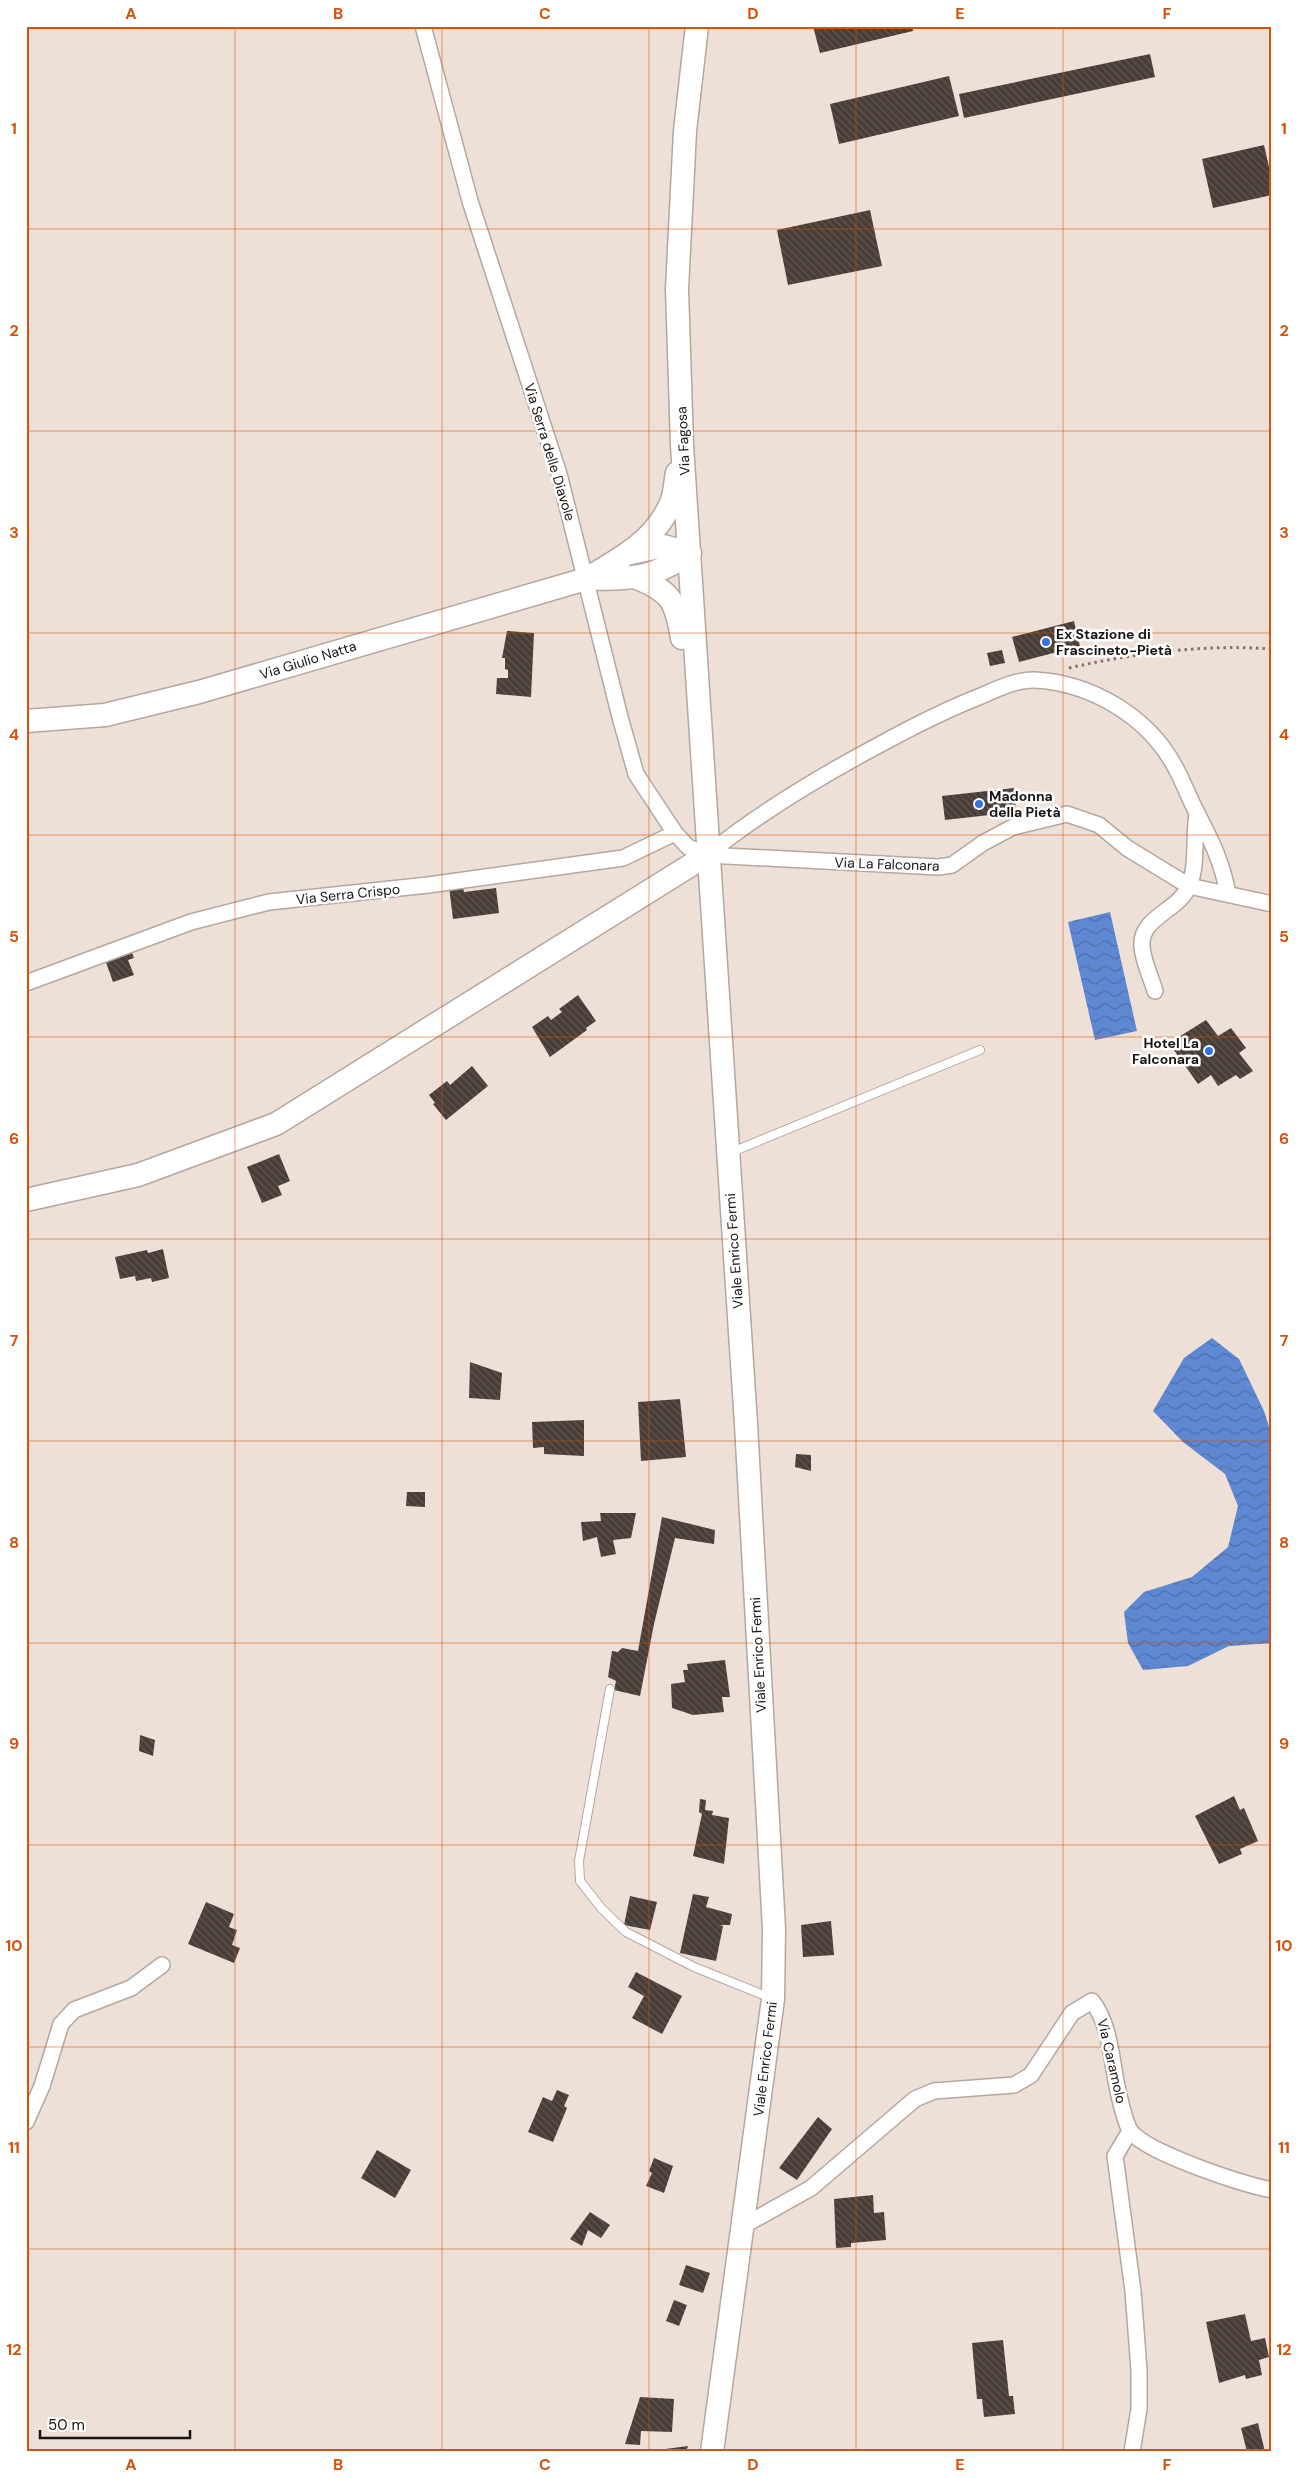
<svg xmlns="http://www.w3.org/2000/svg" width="1298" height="2478" viewBox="0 0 1298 2478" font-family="'DM Sans',sans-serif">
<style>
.water{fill:url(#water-waves)}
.building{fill:url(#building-back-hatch)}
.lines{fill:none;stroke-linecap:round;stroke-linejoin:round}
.lane-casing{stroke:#b4a79f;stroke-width:10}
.street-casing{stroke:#b4a79f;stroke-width:18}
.secondary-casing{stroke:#b4a79f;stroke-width:25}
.path{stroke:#7c736d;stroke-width:3;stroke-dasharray:2.5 4;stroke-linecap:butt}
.lane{stroke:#fff;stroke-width:8}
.street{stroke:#fff;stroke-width:15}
.secondary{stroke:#fff;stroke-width:22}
.grid{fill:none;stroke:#d3520c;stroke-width:1;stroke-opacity:0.55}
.poi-dot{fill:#3273e1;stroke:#fff;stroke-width:2}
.labels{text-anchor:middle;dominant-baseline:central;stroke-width:5;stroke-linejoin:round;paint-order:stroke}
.street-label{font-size:14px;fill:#191411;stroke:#fff}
.poi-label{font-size:14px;font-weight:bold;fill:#191411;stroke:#fff;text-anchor:start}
.neatline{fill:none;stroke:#d3520c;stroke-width:2}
.grid-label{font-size:16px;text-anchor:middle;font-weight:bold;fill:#d3520c}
</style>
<defs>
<pattern id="water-waves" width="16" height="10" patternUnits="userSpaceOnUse" patternTransform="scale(1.25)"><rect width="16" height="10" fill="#5e89d2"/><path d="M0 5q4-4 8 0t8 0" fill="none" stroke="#4d6fa9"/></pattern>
<pattern id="building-back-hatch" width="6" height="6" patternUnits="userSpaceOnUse" patternTransform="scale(1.25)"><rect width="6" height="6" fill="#493e37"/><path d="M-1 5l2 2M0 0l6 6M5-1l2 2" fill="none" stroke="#605651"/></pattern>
</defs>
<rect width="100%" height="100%" fill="#eee0d7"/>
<!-- water -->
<path class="water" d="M1110,912l27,119 -42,9 -27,-118z
M1212,1338l27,21 25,52 8,25v207l-43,3 -41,20 -45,4 -15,-27 -4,-31 20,-20 48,-15 36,-30 10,-41 -13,-32 -42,-32 -30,-31 31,-53z"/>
<!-- building -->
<path class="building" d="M813,26h99l1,5 -93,22z
M1150,54l5,23 -191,41 -5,-24z
M949,76l10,40 -120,28 -9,-40z
M1264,145l8,35v15l-59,13 -11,-49z
M870,210l12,56 -94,19 -11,-55z
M1074,621l6,25 -61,16 -7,-25z
M507,631l27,2 -3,64 -35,-3 1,-16h11v-8l-3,-1v-11h-3z
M1002,650l3,13 -15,3 -3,-13z
M1014,788l2,24 -71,8 -3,-24z
M463,885l1,7 32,-4 3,25 -46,6 -4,-32z
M129,945l5,13 -6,2 6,15 -21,7 -10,-28z
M578,995l18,26 -10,7 1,2 -37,27 -18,-30 16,-11 3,4 11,-8 -3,-3z
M1206,1020l12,16 13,-8 15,20 -7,5 14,18 -13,8 -4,-4 -18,11 -7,-11 -13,9 -29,-41z
M472,1066l16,20 -42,34 -13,-16 2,-1 -6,-8 18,-14 3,4z
M279,1154l11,27 -12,5 4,9 -20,8 -15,-36z
M163,1249l6,29 -17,4 -1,-4 -15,3 -1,-5 -15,3 -5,-22 32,-7 1,3z
M470,1362l32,11 -2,27 -31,-2z
M680,1399l6,58 -45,4 -3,-59z
M584,1420v36l-40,-2v-7l-11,1 -1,-26z
M796,1454l15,1v16l-16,-4z
M407,1492h18v15l-19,-1z
M600,1513h36l-5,25 -18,2 3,14 -15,3 -4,-20 -14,4 -2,-19 20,-1z
M662,1517l53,13 -1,14 -39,-6 -21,86 -14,72 -26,-6 2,-9 -8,-4 4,-26 6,1 4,-4 16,3z
M725,1660l5,37h-8l2,15 -31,3 -21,-7 -1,-24 14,-2 -2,-12h5l-1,-6z
M140,1735l15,5 -2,16 -14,-5z
M1234,1796l6,14 4,-2 14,33 -18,8 2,5 -23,10 -24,-48z
M700,1799l6,1 -1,10 8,1 -1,4 17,3 -5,46 -31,-8 9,-42 -3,-2z
M693,1894l16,3 -3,10 26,7 -2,11h-11l4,1 -7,35 -36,-8z
M630,1896l27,6 -7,28 -26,-5z
M206,1902l28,12 -5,13 8,3 -5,15 8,3 -6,15 -46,-19z
M831,1921l3,34 -31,2 -2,-32z
M636,1972l46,24 -20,38 -30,-16 12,-22 -16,-9z
M557,2090l12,5 -5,11 3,2 -14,34 -25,-10 15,-35 9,4z
M818,2117l14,12 -35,51 -18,-12z
M377,2150l34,20 -16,28 -34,-20z
M654,2158l19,8 -9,27 -18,-7 6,-13 -3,-2z
M873,2195l1,18 10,-1 2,28 -35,3v4l-15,1 -2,-49z
M590,2212l20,13 -9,13 -13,-8 -6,16 -12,-7z
M686,2265l24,8 -7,20 -24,-8z
M674,2300l13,5 -8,21 -13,-5z
M1245,2314l6,27 14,-3 4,19 -10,3 3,15 -16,4 -1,-4 -26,8 -13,-61z
M1003,2340l6,56h4l2,18 -31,3 -2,-18h-5l-5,-56z
M640,2397l34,2 -2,33 -31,-1 -1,14 -15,-1z
M1258,2423l7,29h-18l-6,-24z
M688,2446l-2,6h-36v-1z"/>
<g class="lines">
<defs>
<path id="lane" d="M732,1152l248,-102
M610,1689l-31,172 1,20 22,28 24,23 68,35 77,31"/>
<path id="street" d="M423,26l47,175 89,273 61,243 16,57 39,59 13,14 19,8 232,12 13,-2 31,-22 30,-16 54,-13 32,11 28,23 62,38 83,18
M707,855c53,-43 112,-78 172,-110 33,-18 66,-35 102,-49 16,-7 37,-17 54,-16 56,3 112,36 139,85 9,16 15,33 23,48 15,29 25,49 31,81
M26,983l165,-61 78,-20 159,-17 195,-27 52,-25
M1155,991c-4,-14 -12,-30 -13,-44 -3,-30 37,-36 47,-61 9,-22 4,-48 8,-72
M26,2122l16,-36 19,-62 13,-14 57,-22 31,-23
M1130,2131l-15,25 18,135 6,79v39l-7,43
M743,2226l68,-38 104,-89 19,-8 80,-6 17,-10 41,-62 20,-12c17,22 19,53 24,80 2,11 9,43 15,51 19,22 111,52 141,58"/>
<path id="secondary" d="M697,26l-12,105 -8,158 5,156 64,979 28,505 -1,70 -61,453
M631,553l32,-7 27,7
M637,578c35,14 39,24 45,60
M587,579c48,-1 62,1 103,-26
M26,721l79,-6 94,-23 387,-113c34,-20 69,-38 85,-76 4,-9 4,-21 6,-30
M26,1200l112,-25 138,-51 431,-269"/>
</defs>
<!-- lane casing -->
<use href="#lane" class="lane-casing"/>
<!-- street casing -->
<use href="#street" class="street-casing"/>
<!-- secondary casing -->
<use href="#secondary" class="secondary-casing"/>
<!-- path -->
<path class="path" d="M1069,668c66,-15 136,-24 203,-19"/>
<!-- lane -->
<use href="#lane" class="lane"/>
<!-- street -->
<use href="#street" class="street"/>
<!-- secondary -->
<use href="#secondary" class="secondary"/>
</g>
<!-- grid -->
<path class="grid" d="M235,26v2426M442,26v2426M649,26v2426M856,26v2426M1063,26v2426M26,229h1246M26,431h1246M26,633h1246M26,835h1246M26,1037h1246M26,1239h1246M26,1441h1246M26,1643h1246M26,1845h1246M26,2047h1246M26,2249h1246"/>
<!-- markers -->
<g class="poi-dot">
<circle cx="1046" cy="642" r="5"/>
<circle cx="979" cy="804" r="5"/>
<circle cx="1209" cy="1051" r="5"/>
</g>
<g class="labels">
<!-- street labels -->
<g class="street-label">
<text transform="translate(683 441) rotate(-93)">Via Fagosa</text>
<text transform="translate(550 452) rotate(73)">Via Serra delle Diavole</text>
<text transform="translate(308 660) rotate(-17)">Via Giulio Natta</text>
<text transform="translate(887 864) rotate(2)">Via La Falconara</text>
<text transform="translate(348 894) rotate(-6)">Via Serra Crispo</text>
<text transform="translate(734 1251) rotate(-94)">Viale Enrico Fermi</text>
<text transform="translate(758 1655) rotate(-93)">Viale Enrico Fermi</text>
<text transform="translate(765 2059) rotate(-83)">Viale Enrico Fermi</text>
<text transform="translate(1112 2061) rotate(77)">Via Caramolo</text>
</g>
<!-- poi labels -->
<g class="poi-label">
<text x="1056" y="634">Ex Stazione di<tspan x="1056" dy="16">Frascineto-Pietà</tspan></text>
<text x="989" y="796">Madonna<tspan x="989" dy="16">della Pietà</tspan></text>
<text x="1199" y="1043" text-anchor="end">Hotel La<tspan x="1199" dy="16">Falconara</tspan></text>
</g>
</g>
<!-- border -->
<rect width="1298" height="2478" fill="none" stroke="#ffffff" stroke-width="55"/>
<!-- scale -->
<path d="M40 2430v8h150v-8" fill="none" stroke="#191411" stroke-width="2.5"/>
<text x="48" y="2430" font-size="15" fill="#191411" stroke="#ffffff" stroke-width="4" paint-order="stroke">50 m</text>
<rect x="28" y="28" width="1242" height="2422" class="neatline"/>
<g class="grid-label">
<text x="131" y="19">A</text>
<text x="338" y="19">B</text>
<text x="545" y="19">C</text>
<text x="753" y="19">D</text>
<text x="960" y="19">E</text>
<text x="1167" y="19">F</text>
<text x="14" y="134">1</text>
<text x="1284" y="134">1</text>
<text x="14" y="336">2</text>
<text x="1284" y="336">2</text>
<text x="14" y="538">3</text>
<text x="1284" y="538">3</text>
<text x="14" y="740">4</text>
<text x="1284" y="740">4</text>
<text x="14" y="942">5</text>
<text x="1284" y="942">5</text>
<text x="14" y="1144">6</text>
<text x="1284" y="1144">6</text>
<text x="14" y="1346">7</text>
<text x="1284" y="1346">7</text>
<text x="14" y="1548">8</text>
<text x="1284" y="1548">8</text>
<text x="14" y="1749">9</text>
<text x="1284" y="1749">9</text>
<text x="14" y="1951">10</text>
<text x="1284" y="1951">10</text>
<text x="14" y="2153">11</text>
<text x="1284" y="2153">11</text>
<text x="14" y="2355">12</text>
<text x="1284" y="2355">12</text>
<text x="131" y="2470">A</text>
<text x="338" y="2470">B</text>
<text x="545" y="2470">C</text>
<text x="753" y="2470">D</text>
<text x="960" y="2470">E</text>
<text x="1167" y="2470">F</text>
</g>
</svg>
